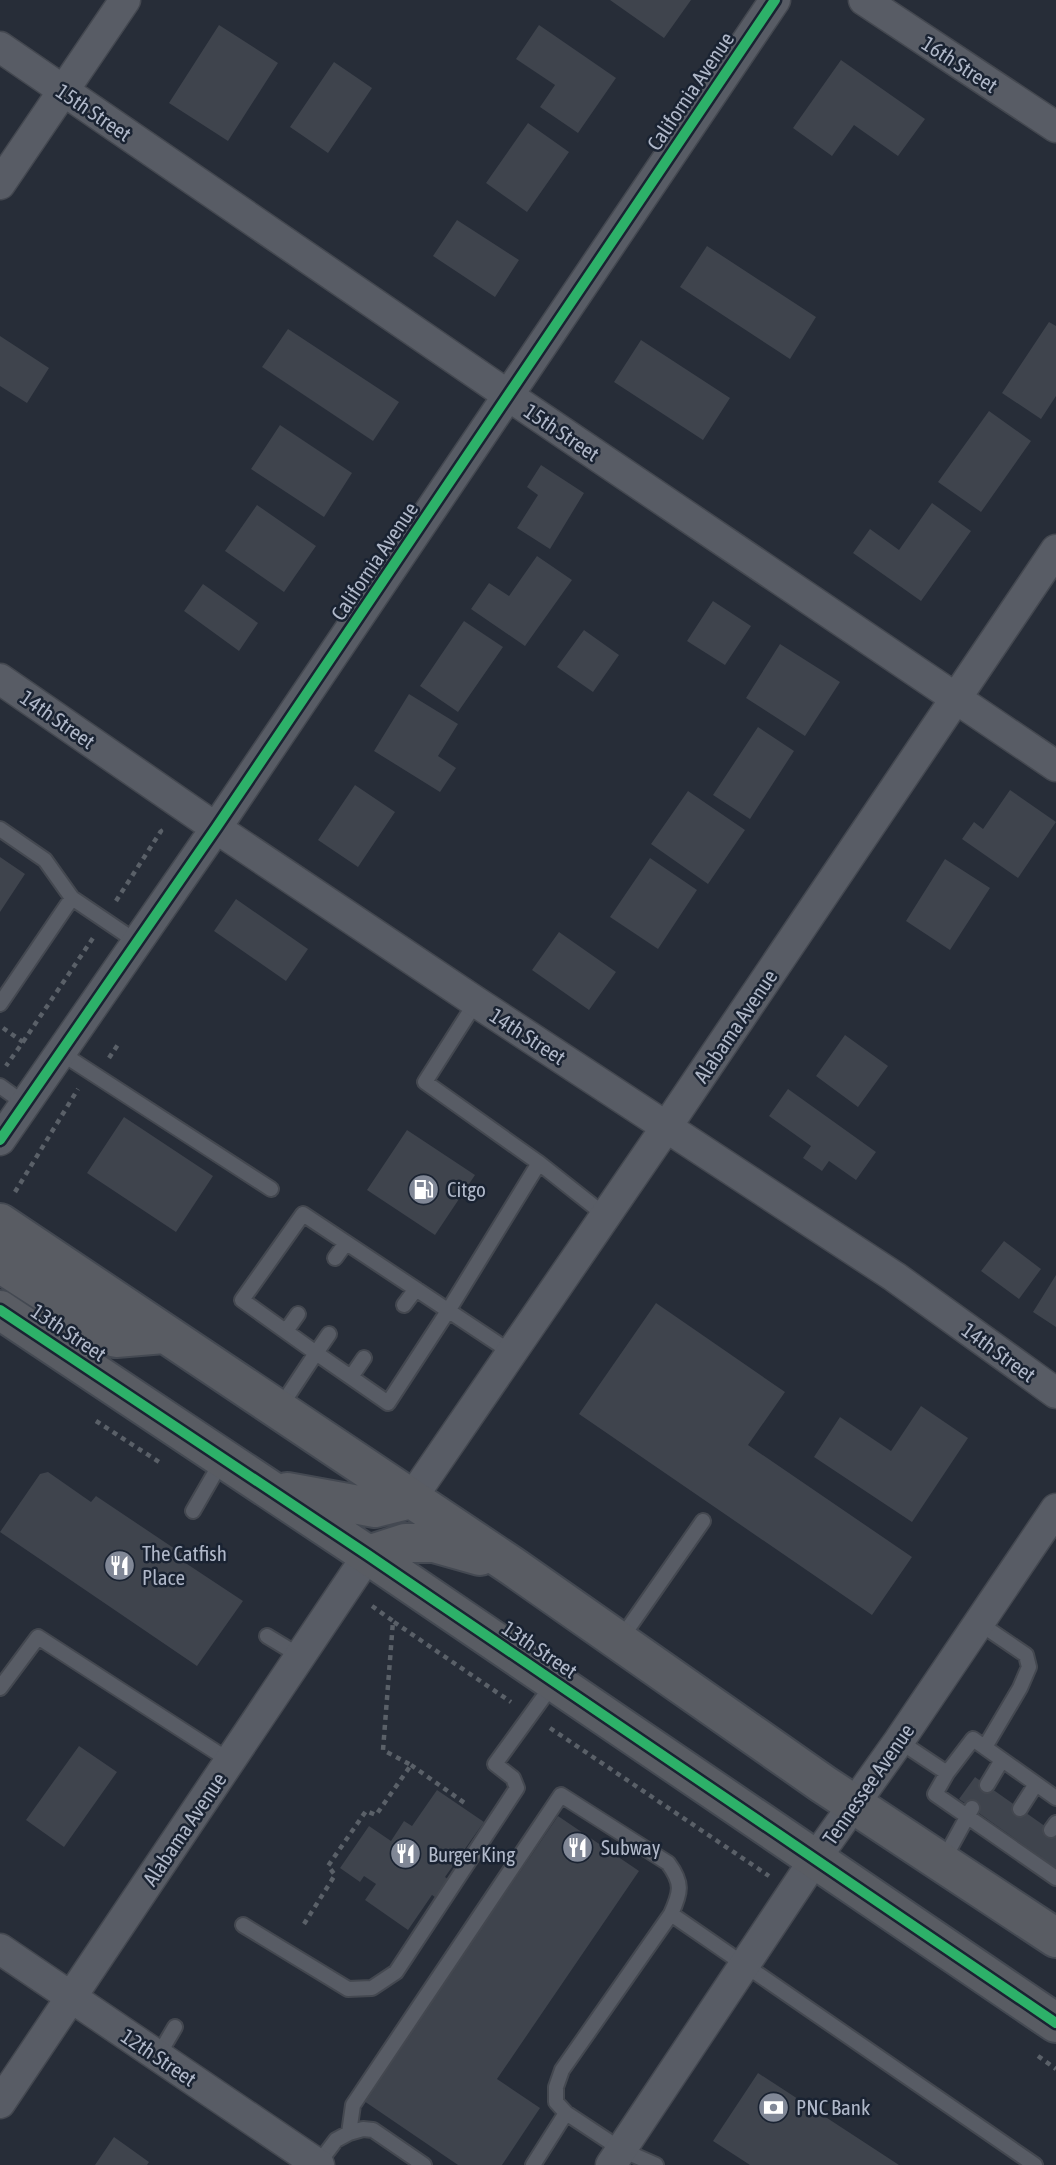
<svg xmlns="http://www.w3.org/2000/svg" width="1056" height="2165" viewBox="0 0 1056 2165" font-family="'Asap Condensed',sans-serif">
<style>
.building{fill:#3f444d}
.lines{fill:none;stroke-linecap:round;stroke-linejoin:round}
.service-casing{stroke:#444850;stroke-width:18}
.minor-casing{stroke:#444850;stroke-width:33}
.trunk-casing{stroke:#444952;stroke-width:42}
.path{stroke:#5a6068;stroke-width:4.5;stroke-dasharray:5 5;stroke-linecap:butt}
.service{stroke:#585c65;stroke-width:14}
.minor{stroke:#585c65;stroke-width:30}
.trunk{stroke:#595c63;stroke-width:38}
.cycleway-casing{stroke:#1a2332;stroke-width:15}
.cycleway{stroke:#2db169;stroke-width:10}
.labels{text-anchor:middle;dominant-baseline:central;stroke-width:5;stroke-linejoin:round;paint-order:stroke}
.street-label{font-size:21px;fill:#b0b8c9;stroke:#1a2332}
.poi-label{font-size:21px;fill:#b0b8c9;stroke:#1a2332;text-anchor:start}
</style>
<rect width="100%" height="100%" fill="#272d38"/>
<!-- building -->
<path class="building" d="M610,0h81l-27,38z
M219,25l59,38 -50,78 -59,-38z
M539,25l77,53 -38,55 -38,-26 15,-22 -39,-26z
M841,60l84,59 -27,37 -44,-31 -22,31 -39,-28z
M334,62l38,26 -44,65 -38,-26z
M528,123l41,29 -42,60 -41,-29z
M457,220l62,40 -24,37 -62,-41z
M707,246l109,71 -26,42 -110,-72z
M1049,322l7,4v70l-15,23 -39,-26z
M288,329l111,73 -26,39 -111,-74z
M0,336l49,32 -22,35 -27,-17z
M641,340l89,58 -27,42 -89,-58z
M989,411l42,30 -50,71 -43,-30z
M280,425l72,48 -28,44 -73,-48z
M541,465l43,28 -34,56 -33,-21 21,-33 -11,-8z
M932,503l39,28 -50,70 -68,-48 17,-24 29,21z
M257,505l59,41 -32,46 -59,-41z
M537,556l35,24 -47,66 -54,-37 18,-26 20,13z
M203,584l55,39 -19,28 -55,-40z
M713,601l38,25 -26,39 -38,-24z
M464,621l39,26 -45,65 -38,-26z
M584,630l35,25 -26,37 -36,-25z
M780,644l60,38 -35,54 -59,-38z
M409,694l49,30 -20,32 18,12 -16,24 -66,-41z
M758,727l36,24 -44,68 -37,-24z
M355,785l40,27 -37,55 -40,-27z
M1010,790l46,32 -38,56 -56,-39 12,-17 9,7z
M688,791l57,39 -37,54 -57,-40z
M0,857l25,17 -25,38z
M650,858l47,32 -39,59 -48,-32z
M945,859l45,29 -40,62 -44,-29z
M236,899l72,50 -22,32 -72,-50z
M559,932l57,40 -27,38 -57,-40z
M845,1035l43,31 -30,41 -42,-31z
M788,1089l88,63 -20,28 -27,-19 -7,10 -19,-13 8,-12 -42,-30z
M124,1117l89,59 -37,56 -89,-59z
M407,1130l68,45 -40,60 -68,-45z
M1004,1241l37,28 -22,30 -38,-28z
M1056,1275v52l-23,-15z
M656,1303l129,89 -37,53 164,112 -40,58 -293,-201z
M921,1406l47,32 -56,84 -98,-65 26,-40 51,34z
M48,1472l43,30 5,-6 91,61 -3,5 59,39 -46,65 -197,-134 40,-58z
M79,1746l38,26 -53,75 -38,-27z
M975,1777l81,57v34l-97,-69z
M437,1790l47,32 -39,55 7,5 -13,18 -7,-5 -24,35 -43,-30 11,-16 -12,-8 -4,6 -20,-14 29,-42 22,15 13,-20 8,5z
M558,1816l81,55 -142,208 43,29 -38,57h-44l-94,-64z
M758,2073l141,92h-149l-37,-24z
M114,2137l35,25 -2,3h-52z"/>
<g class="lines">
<defs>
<path id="service" d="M0,829l45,31 27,38 65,44
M476,1002l-51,80 114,81 67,53
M0,1004l72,-106
M61,1053l210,136
M0,1086l25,18
M335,1258l11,-15
M404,1305l12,-16
M286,1331l12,-17
M329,1334l-13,19 72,50 60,-92 91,-148
M351,1377l13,-19
M279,1409l37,-56 -74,-53 61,-86 209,139
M193,1511l30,-52
M979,1623l47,32 3,12 -9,21 -35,59
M267,1636l33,20
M620,1640l83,-119
M0,1688l38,-51 192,124
M899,1741l48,32
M987,1785l15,-25
M1056,1798l-83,-59 -26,34 -12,21 121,84
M1020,1809l16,-25
M1051,1830l5,-7
M943,1861l29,-53
M243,1925l105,64 24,-1 24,-16 121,-184 -4,-10 -18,-14 58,-80
M158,2056l17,-29
M566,2113l-10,-11v-15l6,-17 109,-156 364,251
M349,2133l4,-28 208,-310 107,68c15,20 13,29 3,51
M318,2164l18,-24 13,-7 14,-4 10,1 51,35
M533,2165l33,-52 56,37 34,15"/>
<path id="minor" d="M864,0l192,127
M0,47l509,349 547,370
M0,184l125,-184
M0,679l216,149 260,174 419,275 161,116
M0,1140l216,-312 559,-828
M411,1499l256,-373 389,-576
M0,1949l319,216
M0,2103l368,-548
M611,2165l204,-306 84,-118 157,-232"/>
<path id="trunk" d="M0,1223l512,343 311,218 233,154
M0,1263l116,75 48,-4
M0,1310l368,245 688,468
M287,1492l88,16 36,-9
M368,1555l37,-12h29l46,13"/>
</defs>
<!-- service casing -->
<use href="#service" class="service-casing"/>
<!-- minor casing -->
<use href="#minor" class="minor-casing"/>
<!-- trunk casing -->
<use href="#trunk" class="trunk-casing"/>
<!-- path -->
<path class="path" d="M116,901l45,-70 -2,-2
M3,1028l20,14 -17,24
M23,1042l70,-104
M109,1058l10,-15
M15,1192l63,-103
M96,1421l63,41
M394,1622l117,80
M550,1728l219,148
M411,1765l55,39
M304,1924l31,-49 -7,-9 38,-55 10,4 35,-50 -28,-15 10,-129 -21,-15
M1038,2056l18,13"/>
<!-- service -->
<use href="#service" class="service"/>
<!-- minor -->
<use href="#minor" class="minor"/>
<!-- trunk -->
<use href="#trunk" class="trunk"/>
<defs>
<path id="cycleway" d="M0,1140l216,-312 559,-828
M0,1310l368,245 688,468"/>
</defs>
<!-- cycleway casing -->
<use href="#cycleway" class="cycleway-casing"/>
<!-- cycleway -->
<use href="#cycleway" class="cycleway"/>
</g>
<!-- icons -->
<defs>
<symbol id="fuel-disc" viewBox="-11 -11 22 22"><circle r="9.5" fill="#808796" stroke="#1a2332"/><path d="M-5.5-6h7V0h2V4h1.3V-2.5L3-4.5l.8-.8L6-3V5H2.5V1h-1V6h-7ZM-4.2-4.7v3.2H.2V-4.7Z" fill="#fff"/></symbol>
<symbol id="restaurant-disc" viewBox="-11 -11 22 22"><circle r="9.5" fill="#808796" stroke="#1a2332"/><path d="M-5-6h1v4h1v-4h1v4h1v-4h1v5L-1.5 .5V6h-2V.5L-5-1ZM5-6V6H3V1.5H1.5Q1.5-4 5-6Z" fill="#fff"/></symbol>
<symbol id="bank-disc" viewBox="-11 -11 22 22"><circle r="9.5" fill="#808796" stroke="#1a2332"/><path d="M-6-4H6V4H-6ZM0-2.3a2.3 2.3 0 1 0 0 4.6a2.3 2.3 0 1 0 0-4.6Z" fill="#fff"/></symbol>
</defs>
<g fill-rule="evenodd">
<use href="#fuel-disc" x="406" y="1172" width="35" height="35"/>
<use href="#restaurant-disc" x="102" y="1548" width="35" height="35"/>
<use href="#restaurant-disc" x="560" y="1830" width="35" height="35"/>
<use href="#restaurant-disc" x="388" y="1836" width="35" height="35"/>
<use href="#bank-disc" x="756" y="2090" width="35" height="35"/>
</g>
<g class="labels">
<!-- street labels -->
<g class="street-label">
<text transform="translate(960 64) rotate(33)">16th Street</text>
<text transform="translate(690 91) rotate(-56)">California Avenue</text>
<text transform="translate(94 112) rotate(34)">15th Street</text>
<text transform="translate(562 432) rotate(34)">15th Street</text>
<text transform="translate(374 561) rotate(-56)">California Avenue</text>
<text transform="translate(58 719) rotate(35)">14th Street</text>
<text transform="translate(735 1026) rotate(-56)">Alabama Avenue</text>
<text transform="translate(528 1036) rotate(33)">14th Street</text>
<text transform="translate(69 1332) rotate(34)">13th Street</text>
<text transform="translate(999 1352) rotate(36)">14th Street</text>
<text transform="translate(540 1649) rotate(34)">13th Street</text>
<text transform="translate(868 1784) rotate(-55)">Tennessee Avenue</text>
<text transform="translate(184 1829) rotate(-56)">Alabama Avenue</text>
<text transform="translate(159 2057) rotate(34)">12th Street</text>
</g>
<!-- poi labels -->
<g class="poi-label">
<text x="447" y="1189">Citgo</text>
<text x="142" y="1553">The Catfish<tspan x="142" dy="24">Place</tspan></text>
<text x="601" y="1847">Subway</text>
<text x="428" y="1854">Burger King</text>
<text x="796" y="2107">PNC Bank</text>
</g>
</g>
</svg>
